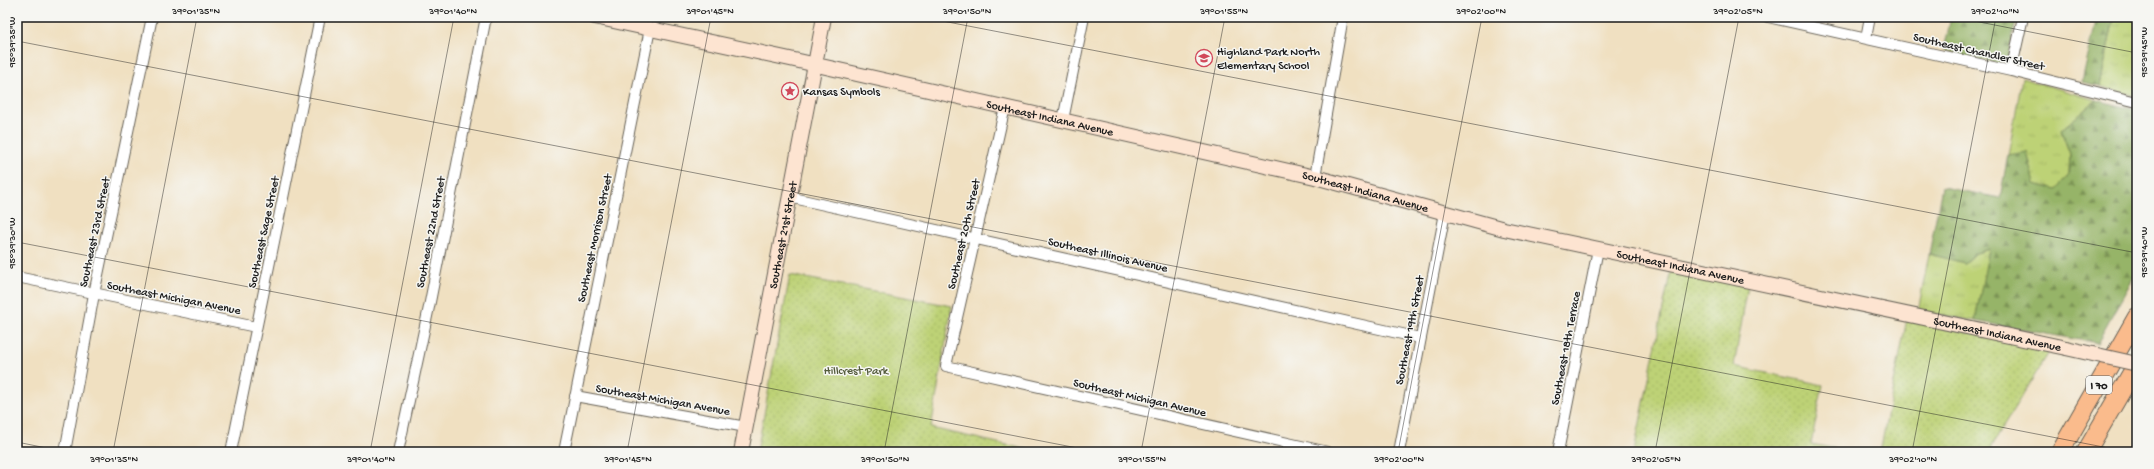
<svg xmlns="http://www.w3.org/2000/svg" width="2154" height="469" viewBox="0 0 2154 469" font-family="'Gochi Hand',sans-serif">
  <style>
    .grass { fill: url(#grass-tufts); stroke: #6c7749 }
    .forest { fill: url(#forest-firs); stroke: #596842 }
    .park { fill: url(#park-dots); stroke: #6c7749 }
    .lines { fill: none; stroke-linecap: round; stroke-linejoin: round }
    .street-casing { stroke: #666156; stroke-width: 12 }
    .secondary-casing { stroke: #666156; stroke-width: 16 }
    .highway-casing { stroke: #666156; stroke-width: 20 }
    .street { stroke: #fff; stroke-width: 10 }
    .secondary { stroke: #fde4d1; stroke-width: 14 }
    .highway { stroke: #fabb8c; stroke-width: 18 }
    .secondary-bridge-casing { stroke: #666156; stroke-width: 16; stroke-linecap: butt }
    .secondary-bridge { stroke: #fde4d1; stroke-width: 14 }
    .ticks { fill: none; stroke: #1c1c1c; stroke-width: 1; stroke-opacity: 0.45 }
    .labels { text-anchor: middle; stroke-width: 3; stroke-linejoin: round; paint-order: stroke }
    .shield { fill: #f6f6f2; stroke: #5d5d5c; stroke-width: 1 }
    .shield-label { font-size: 11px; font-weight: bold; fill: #1c1c1c }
    .poi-label { font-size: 12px; fill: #1c1c1c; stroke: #f6f6f2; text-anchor: start }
    .street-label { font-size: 12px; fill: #1c1c1c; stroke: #f6f6f2 }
    .park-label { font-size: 12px; fill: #545c3c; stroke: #f6f6f2 }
    .neatline { fill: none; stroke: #1c1c1c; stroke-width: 1.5 }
    .ticks-label { font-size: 10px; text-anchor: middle; fill: #1c1c1c }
  </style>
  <defs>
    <pattern id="grass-tufts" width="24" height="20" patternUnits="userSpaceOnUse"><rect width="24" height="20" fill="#bdd276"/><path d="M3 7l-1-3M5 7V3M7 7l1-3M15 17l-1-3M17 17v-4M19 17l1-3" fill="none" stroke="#a2b466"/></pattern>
    <pattern id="forest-firs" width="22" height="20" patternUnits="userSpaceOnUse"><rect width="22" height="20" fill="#96b467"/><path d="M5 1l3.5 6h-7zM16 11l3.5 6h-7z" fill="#7a9254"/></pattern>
    <pattern id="park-dots" width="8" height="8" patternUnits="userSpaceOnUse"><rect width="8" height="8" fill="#bdd276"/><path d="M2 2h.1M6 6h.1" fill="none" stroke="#a2b466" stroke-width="1.8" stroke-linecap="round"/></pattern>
  </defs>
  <rect width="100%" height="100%" fill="#f6f6f2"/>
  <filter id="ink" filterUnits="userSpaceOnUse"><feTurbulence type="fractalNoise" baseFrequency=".025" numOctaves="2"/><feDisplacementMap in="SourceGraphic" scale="8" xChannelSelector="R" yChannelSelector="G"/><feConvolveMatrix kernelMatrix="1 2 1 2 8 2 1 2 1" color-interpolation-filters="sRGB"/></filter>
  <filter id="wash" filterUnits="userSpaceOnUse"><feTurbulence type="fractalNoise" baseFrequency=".012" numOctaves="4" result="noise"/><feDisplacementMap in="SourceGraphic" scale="16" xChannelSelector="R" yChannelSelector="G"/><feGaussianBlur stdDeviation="0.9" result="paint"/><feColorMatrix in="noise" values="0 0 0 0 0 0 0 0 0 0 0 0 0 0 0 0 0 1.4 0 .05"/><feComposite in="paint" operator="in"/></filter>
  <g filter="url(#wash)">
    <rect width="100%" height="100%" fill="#f0e0c1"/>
    <path class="grass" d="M 2114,17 L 2137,17 L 2137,97 L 2100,86 Z
      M 2022,78 L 2096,100 L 2061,130 L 2070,154 L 2069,175 L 2056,191 L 2035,184 L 2008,155 Z
      M 1990,249 L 1975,321 L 1918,311 L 1929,254 L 1965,263 L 1976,253 Z"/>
    <path class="forest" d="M 1951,17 L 2017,17 L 2007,60 L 1999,64 L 1944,50 Z
      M 2097,17 L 2114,17 L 2100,86 L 2082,82 Z
      M 2096,100 L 2137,110 L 2137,271 L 2097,343 L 1975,321 L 1989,249 L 1976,253 L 1965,263 L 1929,254 L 1942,187 L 2000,198 L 2008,155 L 2027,152 L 2035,184 L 2056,190 L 2069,175 L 2070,154 L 2061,130 Z"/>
    <path class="park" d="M 1671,269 L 1748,286 L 1734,366 L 1823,385 L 1811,444 L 1854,452 L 1634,452 Z
      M 790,275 L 952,306 L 931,428 L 1038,452 L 757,452 Z
      M 1907,319 L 2050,351 L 2003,426 L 1989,452 L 1880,452 Z"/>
  </g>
  <g filter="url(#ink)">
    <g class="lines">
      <g class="street-casing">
        <path id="street" d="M 1768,17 L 2011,71 L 2137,102
          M 1866,38 L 1870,17
          M 2011,71 L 2023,17
          M 1005,107 L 946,366 L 1328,452
          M 1063,120 L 1084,17
          M 1315,177 L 1343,17
          M 789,197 L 1420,338
          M 17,277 L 256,327
          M 575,396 L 746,427
          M 65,452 L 94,294 L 152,17
          M 231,452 L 320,17
          M 398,452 L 429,307 L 486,17
          M 564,452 L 650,29
          M 1399,452 L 1445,213
          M 1558,452 L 1598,249"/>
      </g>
      <g class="secondary-casing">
        <g id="secondary">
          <path id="s1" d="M 595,17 L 790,59 L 1315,177 L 1504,229 L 2066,348"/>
          <path id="s2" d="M 741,452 L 824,17"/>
        </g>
      </g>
      <g class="highway-casing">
        <path id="highway" d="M 2060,452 L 2137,317
          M 2086,452 L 2137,364"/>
      </g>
      <use href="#street" class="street"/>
      <use href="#secondary" class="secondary"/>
      <use href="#highway" class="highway"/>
      <g class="secondary-bridge-casing">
        <path id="secondary-bridge" d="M 2066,348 L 2137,364"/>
      </g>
      <use href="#secondary-bridge" class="secondary-bridge"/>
    </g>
  </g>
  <path class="ticks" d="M 922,17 L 2137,253M 1954,17 L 2137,53M 17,41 L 2129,452M 17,242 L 1098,452M 17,442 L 66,452M 113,452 L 197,17M 370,452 L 454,17M 627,452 L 711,17M 884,452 L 968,17M 1141,452 L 1225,17M 1398,452 L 1482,17M 1655,452 L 1739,17M 1912,452 L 1996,17"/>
  <defs>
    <g id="school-ring" transform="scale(0.9)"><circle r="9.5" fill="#f6f6f2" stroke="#d1495b" stroke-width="1.5"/><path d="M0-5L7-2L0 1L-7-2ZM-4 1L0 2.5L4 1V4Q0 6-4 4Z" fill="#d1495b"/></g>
    <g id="sight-ring" transform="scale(0.9)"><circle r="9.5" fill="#f6f6f2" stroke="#d1495b" stroke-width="1.5"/><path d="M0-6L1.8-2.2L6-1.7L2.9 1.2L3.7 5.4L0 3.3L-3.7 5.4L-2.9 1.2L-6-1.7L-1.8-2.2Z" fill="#d1495b"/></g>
  </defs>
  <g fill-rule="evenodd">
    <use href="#school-ring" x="1204" y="58"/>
    <use href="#sight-ring" x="790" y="91"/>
  </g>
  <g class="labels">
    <rect class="shield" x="2086" y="376" width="26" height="18" rx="3"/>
    <g class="shield-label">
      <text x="2099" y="389">I 70</text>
    </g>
    <g class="poi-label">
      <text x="1217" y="55">Highland Park North<tspan x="1217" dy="14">Elementary School</tspan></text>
      <text x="803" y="95">Kansas Symbols</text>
    </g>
    <g class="street-label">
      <text transform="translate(1979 51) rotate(13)" y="4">Southeast Chandler Street</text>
      <text dy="4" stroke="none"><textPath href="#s1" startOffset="466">Southeast Indiana Avenue</textPath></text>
      <text dy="4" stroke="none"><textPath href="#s1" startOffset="790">Southeast Indiana Avenue</textPath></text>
      <text transform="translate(94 232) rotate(-78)" y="4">Southeast 23rd Street</text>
      <text transform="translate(263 232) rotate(-78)" y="4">Southeast Sage Street</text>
      <text transform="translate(430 232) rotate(-79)" y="4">Southeast 22nd Street</text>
      <text dy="4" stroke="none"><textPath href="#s2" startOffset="221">Southeast 21st Street</textPath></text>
      <text transform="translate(963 234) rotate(-77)" y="4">Southeast 20th Street</text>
      <text transform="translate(594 238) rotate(-78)" y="4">Southeast Morrison Street</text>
      <text transform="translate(1108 254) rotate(13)" y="4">Southeast Illinois Avenue</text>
      <text dy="4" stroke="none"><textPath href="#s1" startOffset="1114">Southeast Indiana Avenue</textPath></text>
      <text transform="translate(174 297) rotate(11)" y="4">Southeast Michigan Avenue</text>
      <text transform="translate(1409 330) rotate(-79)" y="4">Southeast 19th Street</text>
      <text dy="4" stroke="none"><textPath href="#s1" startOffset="1438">Southeast Indiana Avenue</textPath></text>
      <text transform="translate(1565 348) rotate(-79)" y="4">Southeast 18th Terrace</text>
      <text transform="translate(1140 397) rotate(13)" y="4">Southeast Michigan Avenue</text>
      <text transform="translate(663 399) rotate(10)" y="4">Southeast Michigan Avenue</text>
    </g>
    <g class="park-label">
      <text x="856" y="374">Hillcrest Park</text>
    </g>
  </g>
  <rect width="2154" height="469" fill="none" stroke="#f6f6f2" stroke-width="44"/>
  <rect x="22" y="22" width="2110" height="425" class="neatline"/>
  <g class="ticks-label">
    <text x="196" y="14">39°01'35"N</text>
    <text x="453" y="14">39°01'40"N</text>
    <text x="710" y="14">39°01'45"N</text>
    <text x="967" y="14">39°01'50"N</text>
    <text x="1224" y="14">39°01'55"N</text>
    <text x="1481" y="14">39°02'00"N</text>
    <text x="1738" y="14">39°02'05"N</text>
    <text x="1995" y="14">39°02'10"N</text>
    <text transform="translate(11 42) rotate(-90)" y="4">95°39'35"W</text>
    <text transform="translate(2143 52) rotate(-90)" y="4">95°39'45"W</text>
    <text transform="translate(11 243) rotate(-90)" y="4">95°39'30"W</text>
    <text transform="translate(2143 252) rotate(-90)" y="4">95°39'40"W</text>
    <text x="114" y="462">39°01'35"N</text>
    <text x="371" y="462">39°01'40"N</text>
    <text x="628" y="462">39°01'45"N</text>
    <text x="885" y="462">39°01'50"N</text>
    <text x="1142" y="462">39°01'55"N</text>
    <text x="1399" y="462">39°02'00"N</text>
    <text x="1656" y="462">39°02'05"N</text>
    <text x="1913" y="462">39°02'10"N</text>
  </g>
</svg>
